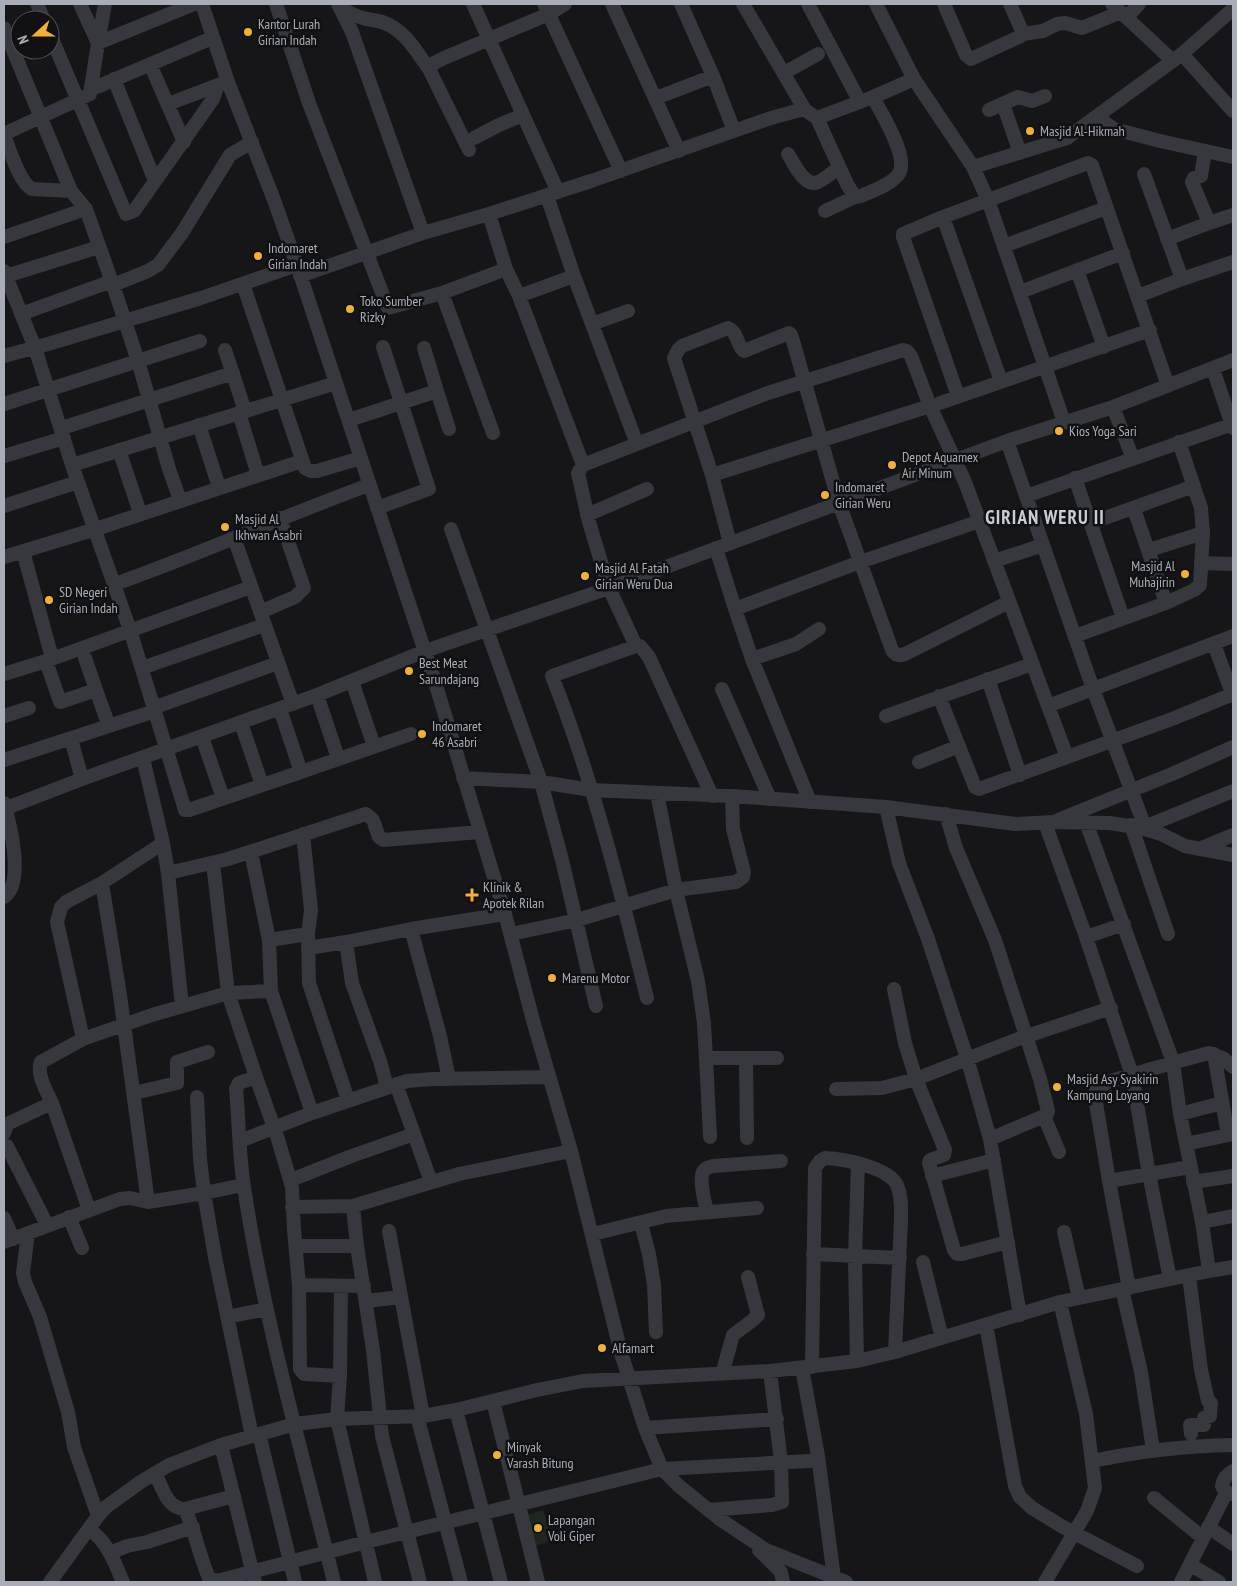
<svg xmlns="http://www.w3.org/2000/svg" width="1237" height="1586" viewBox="0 0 1237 1586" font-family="'PT Sans Narrow',sans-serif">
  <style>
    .green { fill: #1e261f }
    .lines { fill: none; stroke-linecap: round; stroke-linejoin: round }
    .minor { stroke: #37383d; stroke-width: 14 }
    .poi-dot { fill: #f2b134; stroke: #111113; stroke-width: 2 }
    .labels { text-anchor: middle; stroke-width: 5; stroke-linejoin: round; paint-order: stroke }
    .poi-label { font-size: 14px; fill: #a8adb8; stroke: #111113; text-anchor: start }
    .district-label { font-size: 19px; font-weight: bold; letter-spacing: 1px; fill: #c9ccd4; stroke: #111113 }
  </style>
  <rect width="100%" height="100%" fill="#161618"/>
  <path class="green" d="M 543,1510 L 553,1540 L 532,1547 L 523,1516 Z"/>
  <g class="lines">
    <path class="minor" d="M 37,4 L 44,20
      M 80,4 L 98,43 L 194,4
      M 202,4 L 228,82 L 274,200 L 297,265 L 435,682 L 505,914 L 534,1024 L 571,1151 L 621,1353 L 645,1428 L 662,1469 L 679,1486 L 721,1520 L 766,1550 L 846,1582
      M 276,4 L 309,103 L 388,308 L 442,293 L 506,269
      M 338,4 L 352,32 L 423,233
      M 473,4 L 558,192
      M 544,4 L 621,171
      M 612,4 L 679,151
      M 681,4 L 713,76 L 734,131
      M 743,4 L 805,110
      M 808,4 L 860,102
      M 876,4 L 914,79
      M 944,4 L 966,55 L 971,59 L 1021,36 L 1022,31 L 1010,4
      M 1112,4 L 1172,60
      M 341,8 C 348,12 355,16 363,18 C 369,20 376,20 382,22 C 404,29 416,51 429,69
      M 1127,17 L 1139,4
      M 4,28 L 71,191
      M 50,34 L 126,214 L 134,211 L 213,99 L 218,85 L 228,82
      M 1023,34 L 1043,31 L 1057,24 L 1065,23 L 1082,28 L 1121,12
      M 1182,54 L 1233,111
      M 150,64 L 184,142
      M 784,73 L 818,54
      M 114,79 L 155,181
      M 92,89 L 212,38
      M 656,98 L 713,76
      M 168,104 L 218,85
      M 1003,104 L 1020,153
      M 989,110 L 1018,97 L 1032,101 L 1045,96
      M 1101,114 L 1104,122 L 1114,129 L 1160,141 L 1233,157
      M 817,118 L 847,184 L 855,197 L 861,196 C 872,191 890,185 898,175 C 911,159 881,113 873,97
      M 4,134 L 90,94 L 98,43 L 105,4
      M 4,135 C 10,150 19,182 32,189 L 71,191 L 86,209 L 113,285 L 138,361 L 169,469 L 180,500
      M 474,138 L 499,125 L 523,115
      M 469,150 L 429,69 L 434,63 L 444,58 L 549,14 L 565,4
      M 788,154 C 794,163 804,188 818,182 C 825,179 832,172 839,168
      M 973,167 L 988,200 L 1064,422
      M 1144,174 L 1182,279
      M 547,196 L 574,276 L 637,444
      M 825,211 L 855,197
      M 489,214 L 506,269 L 519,296 L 583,465
      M 943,217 L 1001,381
      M 1209,223 L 1233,215
      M 4,237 L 86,209
      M 1167,239 L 1209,223 L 1192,182 L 1194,178 L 1201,176 L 1205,151
      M 1004,246 L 1106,208
      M 1077,270 L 1104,347
      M 4,271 L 35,348 L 72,465 L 130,630 L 185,810 L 189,810 L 301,772 L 280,709
      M 6,276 L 99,247
      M 300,276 L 423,233 L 489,214 L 591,181 L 771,118 L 800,110 L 805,110 L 817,118 L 873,97 L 914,79 L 973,167 L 1067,138 L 1182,54 L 1233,9
      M 243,284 L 305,468 L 311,471 L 317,471 L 361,458
      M 113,285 L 148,271 L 158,265 L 182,233 L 230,155 L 252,142
      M 1020,292 L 1123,253
      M 442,293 L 493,433
      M 519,296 L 574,276
      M 1138,296 L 1182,279 L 1233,262
      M 21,314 L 112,281
      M 592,324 L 628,311
      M 424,348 L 437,391
      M 225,350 L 245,411
      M 4,356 L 48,344 L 201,298 L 297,265
      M 1213,369 L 1233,428
      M 958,396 L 903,237 L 903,234 L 943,217 L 1088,163 L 1092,165 L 1168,386
      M 940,403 L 1150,330
      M 4,404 L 200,341
      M 1113,407 L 1133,459
      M 239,413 L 258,475
      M 349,420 L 437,391 L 449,429
      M 199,425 L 219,487
      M 62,428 L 233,373
      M 1007,441 L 1093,689 L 1233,636
      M 119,450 L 140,513
      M 4,456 L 64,438
      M 72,465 L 336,383
      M 712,475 L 930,406
      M 1075,478 L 1123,618
      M 1026,496 L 1233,424
      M 4,506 L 78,482
      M 377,508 L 429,489 L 383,347
      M 1134,509 L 1166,603
      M 587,515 L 647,489
      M 1091,523 L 1194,486
      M 451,529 L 541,782 L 562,860 L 596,1006
      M 234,538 L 293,704
      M 730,543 L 712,475 L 674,358 L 678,350 L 682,346 L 728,328 C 739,333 736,345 744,351 L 789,333 L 791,335 L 793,341 L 839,503 L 892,650 C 896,656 899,656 905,654 L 1009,602
      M 716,548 L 735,609 L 860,562 L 980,521
      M 1149,550 L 1203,533
      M 23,551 L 52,658
      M 4,557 L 96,529 L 302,461
      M 994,561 L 1043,545
      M 1201,563 L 1233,564
      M 115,584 C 201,554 283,516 369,485
      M 735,609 L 752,659 L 796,644 L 819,629
      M 260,612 L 295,597 L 304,588 L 280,518
      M 1075,636 L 1166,603 L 1194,590 L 1200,585 L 1203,533 L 1201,508 L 1179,442
      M 1214,644 L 1233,696
      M 636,646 L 552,676 C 593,780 620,889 647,998
      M 85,658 L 96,690
      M 752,659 L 810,802
      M 46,661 L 60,702 L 96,690 L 109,726
      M 142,668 L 264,625
      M 4,674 L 46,661 L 251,587
      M 988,679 L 1020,775
      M 352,681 L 374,746
      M 722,689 L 770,799
      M 317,695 L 338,758
      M 939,696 L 975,787 L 979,789 L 1172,719 L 1233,694
      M 1048,706 L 1093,689 L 1145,827
      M 153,708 L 278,663
      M 4,716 L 29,708
      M 886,716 L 1032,664
      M 241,723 L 262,785
      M 202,737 L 223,798
      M 71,739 L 82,779
      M 143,758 L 163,843 L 168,873 L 182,1006
      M 4,760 L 155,711
      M 919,762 L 959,746
      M 301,772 L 411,734
      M 463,778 L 541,782 L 591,790 L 732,796 L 886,807 L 1015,824 L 1053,822 L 1109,823 L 1142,828 L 1161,834 L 1185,846 L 1233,855
      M 657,793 L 676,890 L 698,981 L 704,1023 L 706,1058 L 777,1058
      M 712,796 L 649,657 L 640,646 L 636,646 L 609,588 L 589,522 L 578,473 L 583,465 L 768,393 L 903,350 L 907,351 L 911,356 L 930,406 L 965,482 L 1067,757
      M 4,803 C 10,824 25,883 4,897
      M 886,807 L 899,863 L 928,939 L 967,1058 L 990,1139 L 1020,1315
      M 4,809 L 82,779 L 317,695 L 425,651 L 609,588 L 1007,441 L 1113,407 L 1233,360
      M 946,814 L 956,848 L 995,940 L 1040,1079 L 1048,1111 L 1047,1114 L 1042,1117 L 990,1139
      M 1058,820 L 1172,774 L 1233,747
      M 1086,822 L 1173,1062 L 1180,1114 L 1202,1222 L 1209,1271
      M 1045,823 L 1086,937 L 1132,1075 L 1149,1174 L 1170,1279
      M 1131,825 L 1168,934
      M 1142,828 L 1233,791
      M 303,834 L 311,910 L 308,934
      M 1199,849 L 1233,835
      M 251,852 L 269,940
      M 213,863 L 228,993 L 271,991
      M 168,873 L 228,859 L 366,814 L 373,820 L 379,837 L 383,840 L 480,832
      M 102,883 L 66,902 L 61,907 L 57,922 L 83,1039 L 152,1015 L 228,993 L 256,1077 L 239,1083 L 236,1089 C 239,1122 239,1155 244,1187 C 264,1321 302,1451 334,1582
      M 411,929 L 505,914
      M 511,934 L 577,920 L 676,890 L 736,882 L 743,877 L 744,872 L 733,829 L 732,796
      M 1086,937 L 1124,924
      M 346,942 L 411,929 L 440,1036 L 449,1079
      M 308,948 L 346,942 L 352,983 L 380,1061 L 387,1087
      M 1214,1054 L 1228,1135
      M 706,1058 L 710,1137
      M 746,1058 L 747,1138
      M 256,1077 L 277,1136 L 292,1187 L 294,1230 L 299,1285 L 300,1369 L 304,1374 L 340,1376
      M 836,1089 L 882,1088 L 916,1079 L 905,1043 L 894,989
      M 134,1093 L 177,1083 L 177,1062 L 208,1052
      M 52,1103 L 89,1210
      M 312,1113 L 271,991 L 269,940 L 308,934 L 309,983 L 348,1100
      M 1180,1114 L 1222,1103
      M 1044,1116 L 1059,1152
      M 4,1133 L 7,1124 L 52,1103 C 47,1092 36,1074 41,1062 L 83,1039
      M 414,1134 L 431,1182
      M 240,1141 L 312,1113 L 407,1081 L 433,1079 L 549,1077
      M 1186,1144 L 1233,1134
      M 4,1147 L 7,1146 L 47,1225
      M 932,1176 L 994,1160
      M 291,1180 L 349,1157 L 414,1134 L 396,1084
      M 1109,1181 L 1190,1167
      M 1193,1182 L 1233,1176
      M 243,1185 L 204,1193 L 215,1257 L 252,1436
      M 148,1202 L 120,995 L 102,883 L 163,843
      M 353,1206 L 357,1246
      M 292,1207 L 353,1206 L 459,1174 L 571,1151
      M 707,1212 C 705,1203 699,1180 703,1172 C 705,1168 709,1167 713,1166 L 781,1161
      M 69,1217 L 82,1248
      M 4,1218 L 13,1239
      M 1202,1222 L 1233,1216
      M 641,1223 L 649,1254 L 654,1285 L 656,1332
      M 389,1231 L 423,1416
      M 1064,1232 L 1079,1298
      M 28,1233 L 23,1273 L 25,1282 L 40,1317 L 68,1412 L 74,1447 L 98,1516
      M 593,1234 L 666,1216 L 757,1208
      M 4,1242 L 120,1199 L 130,1198 L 148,1202 L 204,1193 L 200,1159 L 197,1097
      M 1008,1242 L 962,1254 L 957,1254 L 954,1250 L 929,1163 L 930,1160 L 944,1155 L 945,1150 L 916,1079 L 1018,1039 L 1111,1008
      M 296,1246 L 357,1246 L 373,1350 L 382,1436 L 420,1582
      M 813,1254 L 900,1258
      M 923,1262 L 942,1338
      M 1189,1276 L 1201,1370 L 1208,1401 L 1211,1403 L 1210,1416 L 1204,1418 L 1204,1425 L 1190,1425 L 1191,1434
      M 299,1285 L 364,1286
      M 341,1286 L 340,1376 L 337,1419 L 375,1582
      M 1129,1288 L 1109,1181 L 1095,1097 L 1096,1090 L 1107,1082 L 1179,1061 L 1209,1053 L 1223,1058 L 1233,1067
      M 1122,1289 L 1141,1372 L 1153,1450
      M 366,1301 L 401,1297
      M 227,1317 L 267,1309
      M 986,1325 L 1015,1486 L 1020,1497 L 1032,1508 L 1063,1527 L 1137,1566
      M 857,1361 L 855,1257 L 858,1164
      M 812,1367 L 815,1168 L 820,1161 L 825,1158 C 844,1159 888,1167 897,1185 C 902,1196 901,1209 901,1220 L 895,1352
      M 802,1368 L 818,1456 L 834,1578
      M 722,1374 L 733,1335 L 753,1320 L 758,1315 L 748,1277
      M 493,1401 L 538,1582
      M 456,1410 L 501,1582
      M 417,1416 L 461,1582
      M 645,1428 L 777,1419
      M 259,1434 L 295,1582
      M 221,1445 L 255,1582
      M 1093,1461 C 1139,1451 1186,1446 1233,1445
      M 155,1473 C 162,1487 167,1509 185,1509 C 195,1531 199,1555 209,1578 L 217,1581 L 366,1542 L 662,1469 L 809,1461
      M 1226,1493 L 1222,1486 C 1223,1480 1227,1474 1233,1471
      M 1154,1498 L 1203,1538
      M 185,1509 L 234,1496
      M 708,1510 L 772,1505 L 782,1502 L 781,1462 L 770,1371
      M 1208,1527 L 1233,1544
      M 89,1529 C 107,1541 115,1563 123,1582
      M 759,1550 L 781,1572 L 783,1582
      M 110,1553 L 127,1546 L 147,1542 L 193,1527
      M 1191,1565 L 1219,1582
      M 50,1582 L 98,1516 L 106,1507 L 142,1481 L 169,1465 L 221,1445 L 295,1424 L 337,1419 L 423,1416 L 456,1410 L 537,1390 L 583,1381 L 770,1371 L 857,1361 L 895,1352 L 1060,1302 L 1209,1271 L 1233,1267
      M 1045,1582 L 1087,1511 L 1095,1488 L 1086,1414 L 1060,1302
      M 1181,1582 L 1226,1493 L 1233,1494"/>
  </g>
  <g class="poi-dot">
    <circle cx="248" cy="32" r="5"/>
    <circle cx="1030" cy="131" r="5"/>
    <circle cx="258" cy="256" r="5"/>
    <circle cx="350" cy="309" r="5"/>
    <circle cx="1059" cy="431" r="5"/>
    <circle cx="892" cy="465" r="5"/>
    <circle cx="825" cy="495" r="5"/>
    <circle cx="225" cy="527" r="5"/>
    <circle cx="1185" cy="574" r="5"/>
    <circle cx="585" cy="576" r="5"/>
    <circle cx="49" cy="600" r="5"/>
    <circle cx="409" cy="671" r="5"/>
    <circle cx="422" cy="734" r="5"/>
    <path d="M469.5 887.5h5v5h5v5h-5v5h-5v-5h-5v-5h5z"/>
    <circle cx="552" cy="978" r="5"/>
    <circle cx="1057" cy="1087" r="5"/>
    <circle cx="602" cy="1348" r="5"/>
    <circle cx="497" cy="1455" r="5"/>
    <circle cx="538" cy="1528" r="5"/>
  </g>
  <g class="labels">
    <g class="poi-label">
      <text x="258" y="29">Kantor Lurah<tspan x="258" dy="16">Girian Indah</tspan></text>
      <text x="1040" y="136">Masjid Al-Hikmah</text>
      <text x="268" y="253">Indomaret<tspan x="268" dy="16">Girian Indah</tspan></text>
      <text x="360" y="306">Toko Sumber<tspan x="360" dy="16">Rizky</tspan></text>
      <text x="1069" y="436">Kios Yoga Sari</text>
      <text x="902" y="462">Depot Aquamex<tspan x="902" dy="16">Air Minum</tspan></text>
      <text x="835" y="492">Indomaret<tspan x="835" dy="16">Girian Weru</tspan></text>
      <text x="235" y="524">Masjid Al<tspan x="235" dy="16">Ikhwan Asabri</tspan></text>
      <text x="1175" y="571" text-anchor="end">Masjid Al<tspan x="1175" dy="16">Muhajirin</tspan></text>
      <text x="595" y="573">Masjid Al Fatah<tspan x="595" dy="16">Girian Weru Dua</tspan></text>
      <text x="59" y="597">SD Negeri<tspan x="59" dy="16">Girian Indah</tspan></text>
      <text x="419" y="668">Best Meat<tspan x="419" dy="16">Sarundajang</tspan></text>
      <text x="432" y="731">Indomaret<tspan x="432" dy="16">46 Asabri</tspan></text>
      <text x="483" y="892">Klinik &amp;<tspan x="483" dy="16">Apotek Rilan</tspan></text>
      <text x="562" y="983">Marenu Motor</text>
      <text x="1067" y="1084">Masjid Asy Syakirin<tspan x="1067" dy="16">Kampung Loyang</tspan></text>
      <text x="612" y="1353">Alfamart</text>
      <text x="507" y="1452">Minyak<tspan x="507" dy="16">Varash Bitung</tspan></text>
      <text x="548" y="1525">Lapangan<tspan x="548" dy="16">Voli Giper</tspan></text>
    </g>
    <g class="district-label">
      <text x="1045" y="524">GIRIAN WERU II</text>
    </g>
  </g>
  <rect width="1237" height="1586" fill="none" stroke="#a8adb8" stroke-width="10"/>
  <g transform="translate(35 35) rotate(249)"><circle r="24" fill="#111113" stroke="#4d4f55"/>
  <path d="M0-4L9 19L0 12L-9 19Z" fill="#f2b134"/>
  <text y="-8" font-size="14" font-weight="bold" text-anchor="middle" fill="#a8adb8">N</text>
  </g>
</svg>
